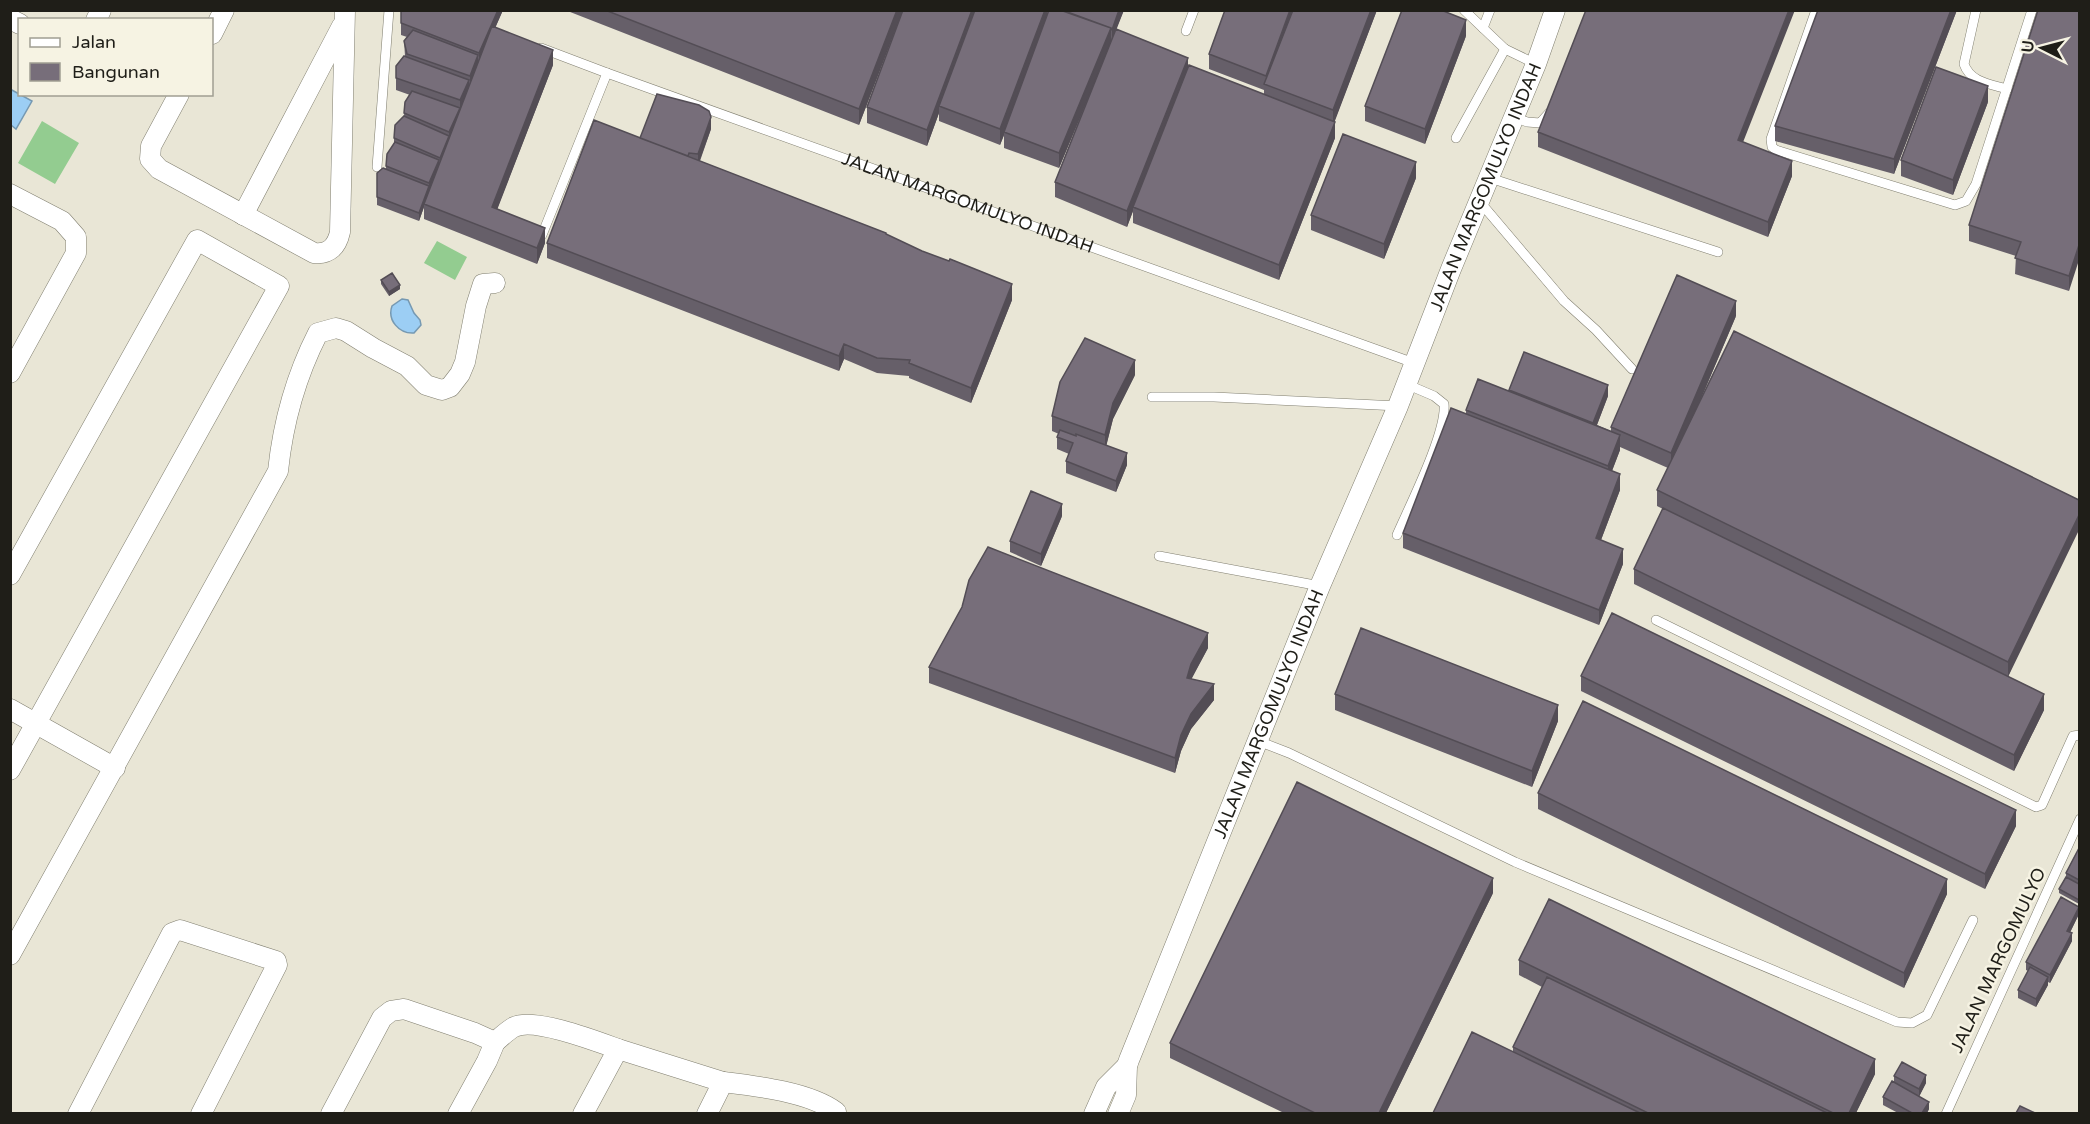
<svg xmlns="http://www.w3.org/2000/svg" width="2090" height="1124" viewBox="0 0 2090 1124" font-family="'Varela Round',sans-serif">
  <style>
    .green { fill: #93cc90 }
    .water { fill: #9ccef4; stroke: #7699b2; stroke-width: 1.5 }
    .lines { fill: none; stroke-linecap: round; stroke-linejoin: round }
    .lane-casing { stroke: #817f70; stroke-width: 10 }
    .street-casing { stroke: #817f70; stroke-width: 21 }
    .lane { stroke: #fff; stroke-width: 9 }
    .street { stroke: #fff; stroke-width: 20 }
    .wall { fill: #665f69 }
    .shaded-wall { fill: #534d55 }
    .building { fill: #776e7a; stroke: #534d55; stroke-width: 1.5 }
    .labels { text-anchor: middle; stroke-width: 5; stroke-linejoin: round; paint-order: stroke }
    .street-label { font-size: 18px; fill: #1f1e18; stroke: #f6f3e3 }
  </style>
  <rect width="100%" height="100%" fill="#e9e6d6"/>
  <path class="green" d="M 42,121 L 79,143 L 55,184 L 18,163 Z
    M 437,241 L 467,257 L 455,280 L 424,263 Z"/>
  <path class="water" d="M 10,89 L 32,101 L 16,129 L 11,125 Z
    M 402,299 L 408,300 L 414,313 L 420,320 L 421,325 L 414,333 C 399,334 387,320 392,306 Z"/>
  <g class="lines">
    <g class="lane-casing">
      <g id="lane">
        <path d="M 1464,10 L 1505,49 L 1536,64"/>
        <path d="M 1816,10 L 1771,139 L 1772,147 L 1776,150 L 1955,205 L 1966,201 L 1976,184 L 2032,10"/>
        <path d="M 1976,10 L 1964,64 C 1970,82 1990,84 2007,89"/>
        <path d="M 1483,28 L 1490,10"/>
        <path d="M 1186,31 L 1194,10"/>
        <path id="s1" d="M 541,48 L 607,73 L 1414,363"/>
        <path d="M 1515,117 L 1527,122 L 1540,123 L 1549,113"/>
        <path d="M 1456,138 L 1505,49"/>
        <path d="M 377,167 L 389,10"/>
        <path d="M 1490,178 L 1718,252"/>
        <path d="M 1480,202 L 1564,301 L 1596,330 L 1632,369"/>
        <path d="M 542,235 L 607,73"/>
        <path d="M 1152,397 L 1214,397 L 1398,406"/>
        <path d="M 1397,535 C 1410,505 1447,432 1444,404 L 1434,396 L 1406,384"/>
        <path d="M 1159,556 L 1320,586"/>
        <path d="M 1656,620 L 2036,807 L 2042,805 L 2073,736 L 2080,735"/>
        <path d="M 1258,741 L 1289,753 L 1515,862 L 1897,1022 L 1912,1023 L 1927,1015 L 1973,920"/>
        <path d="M 1946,1114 L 2080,819"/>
      </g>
    </g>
    <g class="street-casing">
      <g id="street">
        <path d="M 10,19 L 20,24"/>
        <path d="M 96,20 L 101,10"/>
        <path d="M 212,34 L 224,10"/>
        <path d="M 179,94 L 151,146 L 150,159 L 159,169 L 314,253 C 329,255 337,246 340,232 L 345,10"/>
        <path d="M 10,194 L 62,221 L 76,237 L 76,253 L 10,373"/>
        <path d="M 243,215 L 342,26"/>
        <path d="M 10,575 L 197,240 L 279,286 L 10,770"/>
        <path d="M 10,709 L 115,768"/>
        <path d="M 10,955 L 278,471 C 283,423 296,376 318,333 L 336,328 L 346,331 L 373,348 L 407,366 L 426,385 L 442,390 L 450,387 L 460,374 L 465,362 L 476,306 L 483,284 L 495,283"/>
        <path d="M 495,1042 C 501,1037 507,1031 514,1027 C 534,1017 596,1041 618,1049"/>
        <path d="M 723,1082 C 756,1086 809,1092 836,1112 L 835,1114"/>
        <path d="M 78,1114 L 172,933 L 180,930 L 276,961 L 277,965 L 201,1114"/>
        <path d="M 331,1114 L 382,1018 L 391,1011 L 404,1009 L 475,1033 L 495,1042 L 487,1061 L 458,1114"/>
        <path d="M 583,1114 L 618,1049 L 723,1082 L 707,1114"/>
        <path d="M 1094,1114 L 1106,1087 L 1127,1066"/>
        <path id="s2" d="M 1118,1114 L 1126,1095 L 1127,1066 L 1129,1060 L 1320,586 L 1398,406 L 1451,269 L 1536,64 L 1555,10"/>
      </g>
    </g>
    <use href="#lane" class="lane"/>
    <use href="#street" class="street"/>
  </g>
  <path class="wall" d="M 401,10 L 503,10 L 495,28 L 553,65 L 497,209 L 545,243 L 537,264 L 424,219 L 424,207 L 419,221 L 377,205 L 377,173 L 386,169 L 386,166 L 394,143 L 394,138 L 404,116 L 405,102 L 410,95 L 396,90 L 396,78 L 405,56 L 404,41 L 407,37 L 401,35 Z
    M 565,10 L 903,10 L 859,125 Z
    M 903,10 L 1124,10 L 1116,29 L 1188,67 L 1264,95 L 1264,90 L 1209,69 L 1209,54 L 1377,10 L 1334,122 L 1335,138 L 1279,280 L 1133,223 L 1133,211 L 1127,227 L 1055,197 L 1055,182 L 1080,118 L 1059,168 L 1004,148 L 1004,135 L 1000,145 L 939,121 L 939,113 L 927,146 L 867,123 L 867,107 Z
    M 1957,10 L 1894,174 L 1775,141 L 1775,126 Z
    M 2079,10 L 2069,291 L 2015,274 L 2016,256 L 1969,241 L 1969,225 Z
    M 1466,36 L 1425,144 L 1365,121 L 1365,106 Z
    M 1988,102 L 1953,195 L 1901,176 L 1901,160 Z
    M 711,129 L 700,161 L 886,235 L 1012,300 L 971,403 L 909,378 L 909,376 L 877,373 L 844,359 L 839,371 L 547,258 L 547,243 L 640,138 Z
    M 1538,132 L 1743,142 L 1792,176 L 1768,237 L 1538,147 Z
    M 1416,178 L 1384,259 L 1311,230 L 1311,215 Z
    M 381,280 L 400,289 L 389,296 L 381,284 Z
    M 1736,316 L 1698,406 L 2079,500 L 2008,677 L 2044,710 L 2014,771 L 1634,584 L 1634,569 L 1663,509 L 1657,506 L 1657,490 L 1668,468 L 1620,447 L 1620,450 L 1612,471 L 1620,490 L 1601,540 L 1623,564 L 1599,625 L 1403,548 L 1403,533 L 1466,414 L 1466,410 L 1509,391 L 1608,396 L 1597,425 L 1611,431 L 1611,427 Z
    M 1135,375 L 1113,419 L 1106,446 L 1127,465 L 1116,492 L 1066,473 L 1066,461 L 1069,454 L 1057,449 L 1057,437 L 1059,434 L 1052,431 L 1052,416 Z
    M 1062,516 L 1041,566 L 1010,552 L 1010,541 Z
    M 1208,648 L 1191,679 L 1214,700 L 1191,729 L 1181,751 L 1175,773 L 929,683 L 929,667 Z
    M 1581,676 L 2016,826 L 1985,889 L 1581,691 Z
    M 1335,694 L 1558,721 L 1532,787 L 1335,710 Z
    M 1538,793 L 1947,894 L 1904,988 L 1538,809 Z
    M 2079,848 L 2079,904 L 2059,893 L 2059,889 L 2066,877 L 2066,873 Z
    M 1493,893 L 1386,1113 L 1284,1113 L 1170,1058 L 1170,1043 Z
    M 2079,914 L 2070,932 L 2072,941 L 2050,983 L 2048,982 L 2048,985 L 2036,1007 L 2018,998 L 2018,990 L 2028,971 L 2026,970 L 2026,962 Z
    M 1519,960 L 1875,1074 L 1856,1113 L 1433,1113 L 1513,1052 L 1513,1047 L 1542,987 L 1519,975 Z
    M 1894,1076 L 1926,1083 L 1919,1096 L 1929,1109 L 1927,1113 L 1898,1113 L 1883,1105 L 1883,1097 L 1894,1083 Z"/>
  <path class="shaded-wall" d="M 498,10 L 503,10 L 479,65 L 479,53 Z
    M 897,10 L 903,10 L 859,125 L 859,109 Z
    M 972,10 L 977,10 L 939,106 L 939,113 L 927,146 L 927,130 Z
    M 1045,10 L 1047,10 L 1047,22 L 1004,132 L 1004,135 L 1000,145 L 1000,129 Z
    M 1119,10 L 1124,10 L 1112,41 L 1112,30 Z
    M 1290,10 L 1296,10 L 1266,84 L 1266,76 Z
    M 1371,10 L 1377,10 L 1333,126 L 1333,110 Z
    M 1789,10 L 1795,10 L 1738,155 L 1738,140 Z
    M 1951,10 L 1957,10 L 1894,174 L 1894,159 Z
    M 1466,20 L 1466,36 L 1425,144 L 1425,129 Z
    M 1111,28 L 1111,43 L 1059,168 L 1059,153 Z
    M 553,50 L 553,65 L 492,223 L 492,207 Z
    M 478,55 L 478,67 L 470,88 L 470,76 Z
    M 1188,58 L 1188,73 L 1133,207 L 1133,211 L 1127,227 L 1127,211 Z
    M 469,80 L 469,92 L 460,112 L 460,100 Z
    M 1988,86 L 1988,102 L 1953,195 L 1953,180 Z
    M 460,108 L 460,116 L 440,166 L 440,158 L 449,136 L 449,132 Z
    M 711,117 L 711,129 L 698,165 L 698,154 Z
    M 1335,122 L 1335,138 L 1279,280 L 1279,265 Z
    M 439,160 L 439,168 L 429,191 L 429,183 Z
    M 1792,161 L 1792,176 L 1768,237 L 1768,222 Z
    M 1416,162 L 1416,178 L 1384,259 L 1384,244 Z
    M 429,186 L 429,194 L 424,204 L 424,207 L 419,221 L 419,213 Z
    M 545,228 L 545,243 L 537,264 L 537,248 Z
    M 2079,245 L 2079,260 L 2069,291 L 2069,276 Z
    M 1012,284 L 1012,300 L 971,403 L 971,388 Z
    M 400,285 L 400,289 L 389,296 L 389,292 Z
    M 1736,301 L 1736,316 L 1671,469 L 1671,453 Z
    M 844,344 L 844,359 L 839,371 L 839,356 Z
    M 1135,360 L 1135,375 L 1113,419 L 1105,451 L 1105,435 L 1113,403 Z
    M 1608,385 L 1608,396 L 1593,435 L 1593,423 Z
    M 1620,435 L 1620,450 L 1608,481 L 1608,466 Z
    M 1127,453 L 1127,465 L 1116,492 L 1116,481 Z
    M 1620,474 L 1620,490 L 1596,553 L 1596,538 Z
    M 1062,504 L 1062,516 L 1041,566 L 1041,554 Z
    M 2079,515 L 2079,530 L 2008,677 L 2008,662 Z
    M 1623,549 L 1623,564 L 1599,625 L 1599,610 Z
    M 1208,633 L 1208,648 L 1191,680 L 1187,678 L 1191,664 Z
    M 1214,684 L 1214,700 L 1191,729 L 1181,751 L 1175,773 L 1175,758 L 1181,735 L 1191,714 Z
    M 2044,694 L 2044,710 L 2014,771 L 2014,755 Z
    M 1558,705 L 1558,721 L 1532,787 L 1532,771 Z
    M 2016,810 L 2016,826 L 1985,889 L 1985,874 Z
    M 1493,878 L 1493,893 L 1386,1113 L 1379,1113 Z
    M 1947,879 L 1947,894 L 1904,988 L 1904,973 Z
    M 2079,907 L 2079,914 L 2067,939 L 2067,931 Z
    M 2072,933 L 2072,941 L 2050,983 L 2050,975 Z
    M 2048,977 L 2048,985 L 2036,1007 L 2036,999 Z
    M 1875,1059 L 1875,1074 L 1856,1113 L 1849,1113 Z
    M 1926,1075 L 1926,1083 L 1919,1097 L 1919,1089 Z
    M 1929,1102 L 1929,1109 L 1927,1113 L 1922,1113 Z"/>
  <path class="building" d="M 401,10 L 498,10 L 479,53 L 401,23 Z
    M 605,10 L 897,10 L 859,109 Z
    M 903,10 L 972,10 L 927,130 L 867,107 Z
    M 975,10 L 1045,10 L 1000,129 L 939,106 Z
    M 1049,10 L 1060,10 L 1111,28 L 1059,153 L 1004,132 Z
    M 1062,10 L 1119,10 L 1112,30 L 1111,29 L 1111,28 Z
    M 1225,10 L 1290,10 L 1266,76 L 1209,54 Z
    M 1293,10 L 1371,10 L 1333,110 L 1264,84 Z
    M 1402,10 L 1441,10 L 1466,20 L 1425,129 L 1365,106 Z
    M 1586,10 L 1789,10 L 1738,140 L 1792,161 L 1768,222 L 1538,132 Z
    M 1818,10 L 1951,10 L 1894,159 L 1775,126 Z
    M 2038,10 L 2079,10 L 2079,245 L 2069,276 L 2015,258 L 2021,242 L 1969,225 Z
    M 492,26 L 553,50 L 492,207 L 545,228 L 537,248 L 424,204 Z
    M 1116,29 L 1188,58 L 1127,211 L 1055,182 Z
    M 413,30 L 478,55 L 470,76 L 407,54 L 404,41 Z
    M 404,56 L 469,80 L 460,100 L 396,78 L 396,66 Z
    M 1189,65 L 1335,122 L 1279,265 L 1133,207 Z
    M 1936,67 L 1988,86 L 1953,180 L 1901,160 Z
    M 412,91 L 460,108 L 449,132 L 404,113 L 405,102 Z
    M 657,94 L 699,105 L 709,111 L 711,117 L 698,154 L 689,153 L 688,156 L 640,138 Z
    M 404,116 L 449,136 L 440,158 L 394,138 L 395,125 Z
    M 594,120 L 886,233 L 886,234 L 922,251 L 949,261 L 950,259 L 1012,284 L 971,388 L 909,363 L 910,360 L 877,358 L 844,344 L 839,356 L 547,243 Z
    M 1343,134 L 1416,162 L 1384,244 L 1311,215 Z
    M 395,142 L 439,160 L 429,183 L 386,166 L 387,154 Z
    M 383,168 L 429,186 L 419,213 L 377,197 L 377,173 Z
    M 392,273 L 400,285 L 389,292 L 381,280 Z
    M 1677,275 L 1736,301 L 1671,453 L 1611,427 Z
    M 1734,331 L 2079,500 L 2079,515 L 2008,662 L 1657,490 Z
    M 1085,338 L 1135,360 L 1113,403 L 1105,435 L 1052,416 L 1060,382 Z
    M 1524,352 L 1608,385 L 1593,423 L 1509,390 Z
    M 1478,379 L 1620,435 L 1608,466 L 1466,410 Z
    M 1451,408 L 1620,474 L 1596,538 L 1623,549 L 1599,610 L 1403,533 Z
    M 1060,430 L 1076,436 L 1076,434 L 1127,453 L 1116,481 L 1066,461 L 1073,443 L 1057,437 Z
    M 1031,491 L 1062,504 L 1041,554 L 1010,541 Z
    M 1663,508 L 2044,694 L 2014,755 L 1634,569 Z
    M 988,547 L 1208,633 L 1191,664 L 1187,678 L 1214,684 L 1191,714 L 1181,735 L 1175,758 L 929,667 L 962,607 L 969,580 Z
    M 1612,613 L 2016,810 L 1985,874 L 1581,676 Z
    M 1361,628 L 1558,705 L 1532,771 L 1335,694 Z
    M 1583,701 L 1947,879 L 1904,973 L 1538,793 Z
    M 1297,782 L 1493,878 L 1379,1113 L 1315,1113 L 1170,1043 Z
    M 2079,848 L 2079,880 L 2066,873 Z
    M 2066,877 L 2079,884 L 2079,900 L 2059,889 Z
    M 2061,897 L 2079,907 L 2067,931 L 2072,933 L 2050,975 L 2026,962 Z
    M 1549,899 L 1875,1059 L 1849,1113 L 1833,1113 L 1519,960 Z
    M 2030,967 L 2048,977 L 2036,999 L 2018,990 Z
    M 1547,977 L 1827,1113 L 1648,1113 L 1513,1047 Z
    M 1472,1032 L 1640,1113 L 1433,1113 Z
    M 1902,1062 L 1926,1075 L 1919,1089 L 1894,1076 Z
    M 1892,1081 L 1929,1102 L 1922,1113 L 1912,1113 L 1883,1097 Z
    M 2020,1106 L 2035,1113 L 2016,1113 Z"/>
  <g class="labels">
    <g class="street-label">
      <text dy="6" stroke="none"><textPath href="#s2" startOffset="999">JALAN MARGOMULYO INDAH</textPath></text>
      <text dy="6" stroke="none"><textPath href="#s1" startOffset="454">JALAN MARGOMULYO INDAH</textPath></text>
      <text dy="6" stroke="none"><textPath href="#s2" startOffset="429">JALAN MARGOMULYO INDAH</textPath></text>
      <text transform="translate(1998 960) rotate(-65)" y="6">JALAN MARGOMULYO</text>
    </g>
  </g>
  <rect width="2090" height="1124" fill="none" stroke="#1f1e18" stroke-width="24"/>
  <rect x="18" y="18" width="195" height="78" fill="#f6f3e3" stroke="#a09e92" stroke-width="1.5"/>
  <rect x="30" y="38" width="30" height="9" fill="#ffffff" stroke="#a09e92" stroke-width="1.5"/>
  <text x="72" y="48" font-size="18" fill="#1f1e18">Jalan</text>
  <rect x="30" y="63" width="30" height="18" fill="#776e7a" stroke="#a09e92" stroke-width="1.5"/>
  <text x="72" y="78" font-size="18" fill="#1f1e18">Bangunan</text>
  <g transform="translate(2042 48) rotate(276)" stroke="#f6f3e3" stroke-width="4.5" paint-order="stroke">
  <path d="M0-4.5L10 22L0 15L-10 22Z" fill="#1f1e18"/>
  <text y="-9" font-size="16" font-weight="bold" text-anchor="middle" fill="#1f1e18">U</text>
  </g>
</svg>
